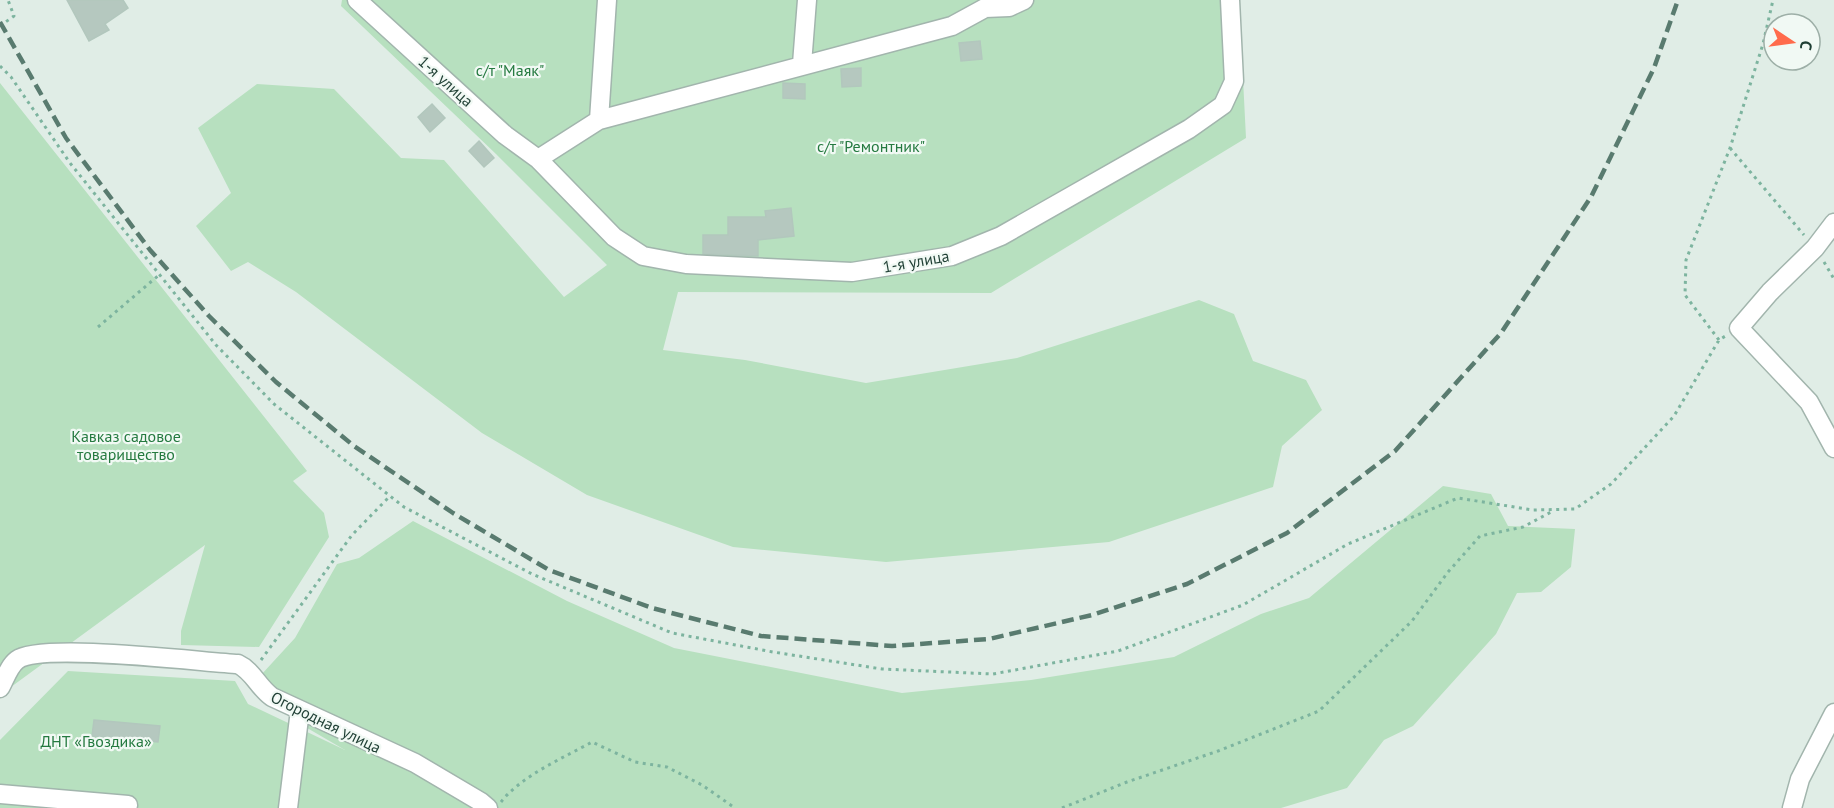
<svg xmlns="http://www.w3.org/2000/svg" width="1834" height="808" viewBox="0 0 1834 808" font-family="'PT Sans',sans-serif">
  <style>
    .green { fill: #b7e0bf }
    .building { fill: #b5c8bf; stroke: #b2c7bd; stroke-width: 1.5 }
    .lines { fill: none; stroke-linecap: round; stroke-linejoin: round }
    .street-casing { stroke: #a2b5ad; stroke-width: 21 }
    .path { stroke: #7db49f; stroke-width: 3; stroke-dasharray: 3 4.5; stroke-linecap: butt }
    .street { stroke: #fff; stroke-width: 18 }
    .rail { stroke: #597b6f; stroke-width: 4.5; stroke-dasharray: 12 6; stroke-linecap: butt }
    .labels { text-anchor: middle; stroke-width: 4.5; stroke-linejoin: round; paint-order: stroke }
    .park-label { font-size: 16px; fill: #257a40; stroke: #f1f9f4 }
    .street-label { font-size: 16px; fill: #1f3f34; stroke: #f1f9f4 }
  </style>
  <rect width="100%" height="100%" fill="#e0ede6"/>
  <path class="green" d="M 342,0 L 1239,0 L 1246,138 L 991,293 L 678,292 L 663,350 L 745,360 L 866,383 L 1017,358 L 1199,300 L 1234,314 L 1253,361 L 1306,380 L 1322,410 L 1282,446 L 1273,487 L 1109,542 L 886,562 L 733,547 L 587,495 L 482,433 L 296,292 L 248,262 L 231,271 L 196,226 L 231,193 L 198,128 L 257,84 L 334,89 L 401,158 L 444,160 L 564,297 L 607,265 L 496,154 L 341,6 Z
    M 0,83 L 307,471 L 293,481 L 324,513 L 329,537 L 259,647 L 181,645 L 181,631 L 205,545 L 0,695 Z
    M 1443,486 L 1491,494 L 1508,526 L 1575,529 L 1571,567 L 1541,592 L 1517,593 L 1496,634 L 1413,726 L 1384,740 L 1347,788 L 1281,808 L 0,808 L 0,740 L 68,671 L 235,681 L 248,704 L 345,750 L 302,725 L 261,675 L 295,638 L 337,564 L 359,558 L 413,521 L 567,601 L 674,648 L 902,693 L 1031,680 L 1174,657 L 1261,614 L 1309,598 Z"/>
  <path class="building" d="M 67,0 L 123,0 L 128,8 L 105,24 L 109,30 L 89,41 Z
    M 980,41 L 982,59 L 961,61 L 959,43 Z
    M 861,68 L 861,86 L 842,87 L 841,69 Z
    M 783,83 L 805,84 L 805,99 L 783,98 Z
    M 432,104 L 445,118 L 430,132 L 418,117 Z
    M 479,141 L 494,158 L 484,167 L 469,151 Z
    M 791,208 L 794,236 L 758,240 L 758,256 L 703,254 L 703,235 L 728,235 L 728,217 L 766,217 L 765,211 Z
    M 94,720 L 160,726 L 158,742 L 92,736 Z"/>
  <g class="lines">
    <g class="street-casing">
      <path id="street" d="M 357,0 L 505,135 L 538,159 L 614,237 L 643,256 L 686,264 L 852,272 L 952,256 L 1001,236 L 1189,129 L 1223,105 L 1234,81 L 1230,0
        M 802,64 L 807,0
        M 599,120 L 607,0
        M 538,159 L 599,120 L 952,26 L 985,8 L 1009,7 L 1024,0
        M 1834,223 L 1815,248 L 1770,292 L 1739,328 L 1809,402 L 1834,448
        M 0,688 C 5,679 9,666 17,660 C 40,642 201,662 238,664 C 253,671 258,687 272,697 L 415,763 L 481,802 L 488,808
        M 0,794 L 128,805 L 127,808
        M 288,808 L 300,710
        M 1792,808 L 1800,779 L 1834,713"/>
    </g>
    <path class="path" d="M 0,26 L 14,16 L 8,0
      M 0,66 L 11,77 L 70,163 L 216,345 L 274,404 L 390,496 L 404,507 L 532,574 L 672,633 L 773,652 L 882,669 L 993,674 L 1118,651 L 1243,605 L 1348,544 L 1458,498 L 1533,510 L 1575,509 L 1611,484 L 1674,416 L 1719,340 L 1727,335
      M 1730,148 L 1804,235
      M 1824,262 L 1834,279
      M 98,327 L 159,275
      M 1719,340 L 1685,295 L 1686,260 L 1730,148 L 1763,44 L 1773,0
      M 261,660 L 352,535 L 390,496
      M 501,802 C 521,776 563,758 592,742 L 635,762 L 667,767 L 702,785 L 735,808
      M 1062,808 L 1127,782 L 1218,751 L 1319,711 L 1412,621 L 1448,572 L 1480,536 L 1523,527 L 1553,511"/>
    <use href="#street" class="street"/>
    <path class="rail" d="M 0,22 L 66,138 L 150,250 L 209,316 L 276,382 L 354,446 L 453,513 L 549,570 L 652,608 L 761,636 L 892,646 L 989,639 L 1092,615 L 1187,584 L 1287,533 L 1395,451 L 1501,333 L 1591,197 L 1654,68 L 1678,0"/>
  </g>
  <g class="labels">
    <g class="park-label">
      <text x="510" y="76">с/т "Маяк"</text>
      <text x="871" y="152">с/т "Ремонтник"</text>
      <text x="126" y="442">Кавказ садовое<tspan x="126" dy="18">товарищество</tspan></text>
      <text x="96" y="747">ДНТ «Гвоздика»</text>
    </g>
    <g class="street-label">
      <text transform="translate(446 81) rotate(42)" y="6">1-я улица</text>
      <text transform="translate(916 261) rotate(-10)" y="6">1-я улица</text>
      <text transform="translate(326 722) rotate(26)" y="6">Огородная улица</text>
    </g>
  </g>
  <g transform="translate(1792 42) rotate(103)"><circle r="28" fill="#f1f9f4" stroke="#9dafa7" stroke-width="1.5"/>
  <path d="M0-4.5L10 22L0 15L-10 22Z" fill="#ff6b4c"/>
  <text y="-9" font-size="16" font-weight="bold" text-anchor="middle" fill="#1f3f34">С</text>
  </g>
</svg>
